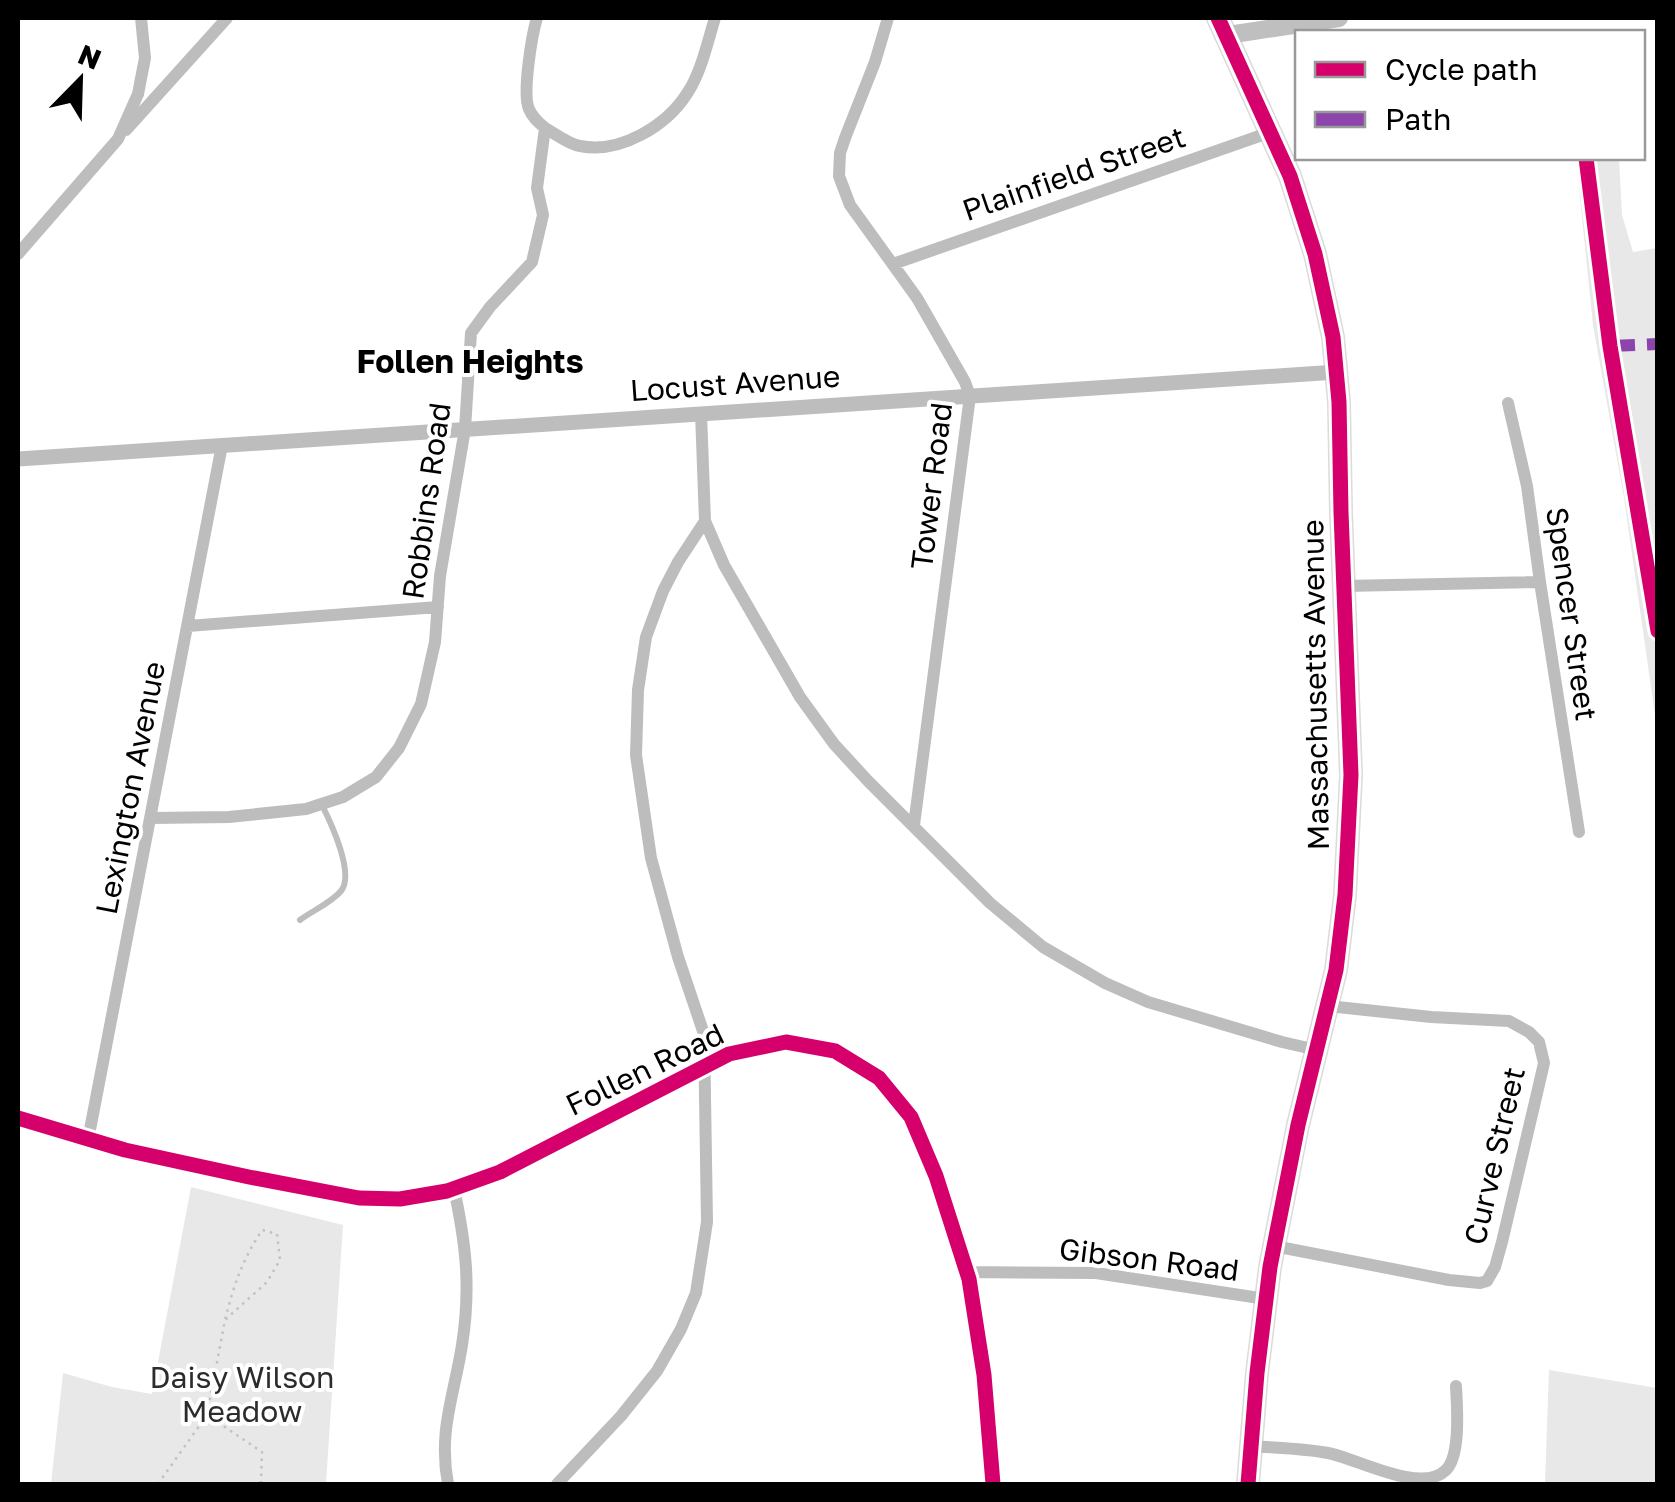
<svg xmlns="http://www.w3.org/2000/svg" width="1675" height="1502" viewBox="0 0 1675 1502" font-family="'Golos Text',sans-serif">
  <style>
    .green { fill: #e8e8e8 }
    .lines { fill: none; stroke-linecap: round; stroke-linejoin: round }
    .primary-casing { stroke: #dbdbdb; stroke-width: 24 }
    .path { stroke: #c2c2c2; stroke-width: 2.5; stroke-dasharray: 2.5 5; stroke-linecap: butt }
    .service { stroke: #bdbdbd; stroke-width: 6 }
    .minor { stroke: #bdbdbd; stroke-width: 12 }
    .tertiary { stroke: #bdbdbd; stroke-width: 15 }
    .secondary { stroke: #bfbfbf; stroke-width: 18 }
    .primary { stroke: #bdbdbd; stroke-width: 20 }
    .quiet { stroke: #8e44ad; stroke-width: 12; stroke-dasharray: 25 12; stroke-linecap: butt }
    .cycleway-casing { stroke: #fff; stroke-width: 21 }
    .cycleway { stroke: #d6006c; stroke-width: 15 }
    .labels { text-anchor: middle; stroke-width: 8; stroke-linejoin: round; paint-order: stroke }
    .street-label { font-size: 30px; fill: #000; stroke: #fff }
    .park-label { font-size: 30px; fill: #2c2c2c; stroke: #fff }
    .neighbourhood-label { font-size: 32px; font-weight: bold; fill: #000; stroke: #fff }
  </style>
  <rect width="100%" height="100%" fill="#fff"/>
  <path class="green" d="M 1576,158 L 1619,158 L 1622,215 L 1633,252 L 1657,248 L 1657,729 L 1624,498 L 1593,325 Z
    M 191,1187 L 343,1225 L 326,1484 L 51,1484 L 63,1373 L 112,1387 L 152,1394 Z
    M 1549,1370 L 1657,1388 L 1657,1484 L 1545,1484 Z"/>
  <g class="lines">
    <g class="primary-casing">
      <path id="primary" d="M 1218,18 L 1290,176 L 1315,254 L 1333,337 L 1339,402 L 1341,512 L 1351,775 L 1345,895 L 1336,970 L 1298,1125 L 1270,1267 L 1257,1373 L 1248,1484"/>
    </g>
    <path class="path" d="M 207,1415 L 225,1320 L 267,1282 L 280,1260 L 277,1234 L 262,1230 C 242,1261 234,1284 225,1320
      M 158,1484 L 207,1415 L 262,1452 L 261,1484"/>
    <path class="service" d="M 300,920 C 312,911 331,903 341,891 C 355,874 331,823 322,805"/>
    <path class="minor" d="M 888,18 L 875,62 L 845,138 L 840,153 L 839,176 L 850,205 L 917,298 L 965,382 L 970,396 L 914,825
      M 545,128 C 556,134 568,144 580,146 C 620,154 667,126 688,92 C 701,73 708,40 715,18
      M 126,130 L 227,18
      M 18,254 L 118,139 L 138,94 L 145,58 L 141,18
      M 893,264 L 1271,132
      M 1508,403 L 1527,486 L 1540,582 L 1579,832
      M 701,413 L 705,521 L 724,565 L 800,697 L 834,744 L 868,781 L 990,903 L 1043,947 L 1105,983 L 1148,1002 L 1282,1042 L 1317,1050
      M 1344,586 L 1540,582
      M 188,626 L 438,607
      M 151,818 L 229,817 L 306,809 L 343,797 L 376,777 L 399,748 L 421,704 L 435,642 L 440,576 L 465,429 L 471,333 L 490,307 L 532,262 L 543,215 L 537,188 L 545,128 C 538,122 532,117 529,109 C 522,94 532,34 537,18
      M 18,1118 L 125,1150 L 249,1177 L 359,1198 L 400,1199 L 447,1191 L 500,1172 L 729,1054 L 786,1042 L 835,1051 L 879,1078 L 911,1117 L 936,1176 L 969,1279 L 984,1375 L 993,1484
      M 88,1140 L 222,445
      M 1274,1246 L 1449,1280 L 1480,1283 L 1487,1281 L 1495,1267 L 1502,1242 L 1538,1089 L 1544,1063 L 1539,1042 L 1529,1032 L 1509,1021 L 1431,1017 L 1328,1006
      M 967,1272 L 1096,1273 L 1266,1299
      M 1251,1446 C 1276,1448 1303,1448 1328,1453 C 1356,1458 1421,1495 1446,1470 C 1461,1455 1457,1406 1456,1386
      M 448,1484 C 438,1431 454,1396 462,1345 C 471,1288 466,1244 454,1189
      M 557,1484 L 621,1416 L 657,1371 L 681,1329 L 696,1293 L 707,1222 L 704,1034 L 678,957 L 651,858 L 636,755 L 638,690 L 646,637 L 663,591 L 678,562 L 705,521"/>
    <path class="tertiary" d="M 18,459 L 1337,372"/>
    <path class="secondary" d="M 1228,35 L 1339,18"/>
    <use href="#primary" class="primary"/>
    <path class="quiet" d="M 1610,346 L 1658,344"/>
    <g class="cycleway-casing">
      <path id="cycleway" d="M 1218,18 L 1290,176 L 1315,254 L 1333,337 L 1339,402 L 1341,512 L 1351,775 L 1345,895 L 1336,970 L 1298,1125 L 1270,1267 L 1257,1373 L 1248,1484
        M 1586,158 L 1610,346 L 1658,631
        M 18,1118 L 125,1150 L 249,1177 L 359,1198 L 400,1199 L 447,1191 L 500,1172 L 729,1054 L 786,1042 L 835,1051 L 879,1078 L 911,1117 L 936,1176 L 969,1279 L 984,1375 L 993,1484"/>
    </g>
    <use href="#cycleway" class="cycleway"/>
  </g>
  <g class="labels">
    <g class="street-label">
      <text transform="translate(1074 174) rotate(-19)" y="10">Plainfield Street</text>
      <text transform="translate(735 384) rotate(-4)" y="10">Locust Avenue</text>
      <text transform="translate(932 486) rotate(-83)" y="10">Tower Road</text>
      <text transform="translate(427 501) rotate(-82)" y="10">Robbins Road</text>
      <text transform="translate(1571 614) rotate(82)" y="10">Spencer Street</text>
      <text transform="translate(1316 685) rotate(-91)" y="10">Massachusetts Avenue</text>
      <text transform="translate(131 788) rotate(-79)" y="10">Lexington Avenue</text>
      <text transform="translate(645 1070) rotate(-26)" y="10">Follen Road</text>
      <text transform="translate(1495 1156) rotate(-77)" y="10">Curve Street</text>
      <text transform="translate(1149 1260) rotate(7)" y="10">Gibson Road</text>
    </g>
    <g class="park-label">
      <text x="242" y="1388">Daisy Wilson<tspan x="242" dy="34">Meadow</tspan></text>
    </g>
    <g class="neighbourhood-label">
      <text x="470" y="373">Follen Heights</text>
    </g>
  </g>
  <rect width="1675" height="1502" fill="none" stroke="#000000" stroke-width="40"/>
  <rect x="1295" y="30" width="350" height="130" fill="#ffffff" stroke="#999999" stroke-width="2.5"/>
  <rect x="1315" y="62" width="50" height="15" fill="#d6006c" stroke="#999999" stroke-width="2.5"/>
  <text x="1385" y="80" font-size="30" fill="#000000">Cycle path</text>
  <rect x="1315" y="112" width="50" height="15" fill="#8e44ad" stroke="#999999" stroke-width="2.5"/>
  <text x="1385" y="130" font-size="30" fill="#000000">Path</text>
  <g transform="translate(80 80) rotate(23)" stroke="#ffffff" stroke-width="8" paint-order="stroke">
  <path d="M0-8L18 38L0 25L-18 38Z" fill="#000000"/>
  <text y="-15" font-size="28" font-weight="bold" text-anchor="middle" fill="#000000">N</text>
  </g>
</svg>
